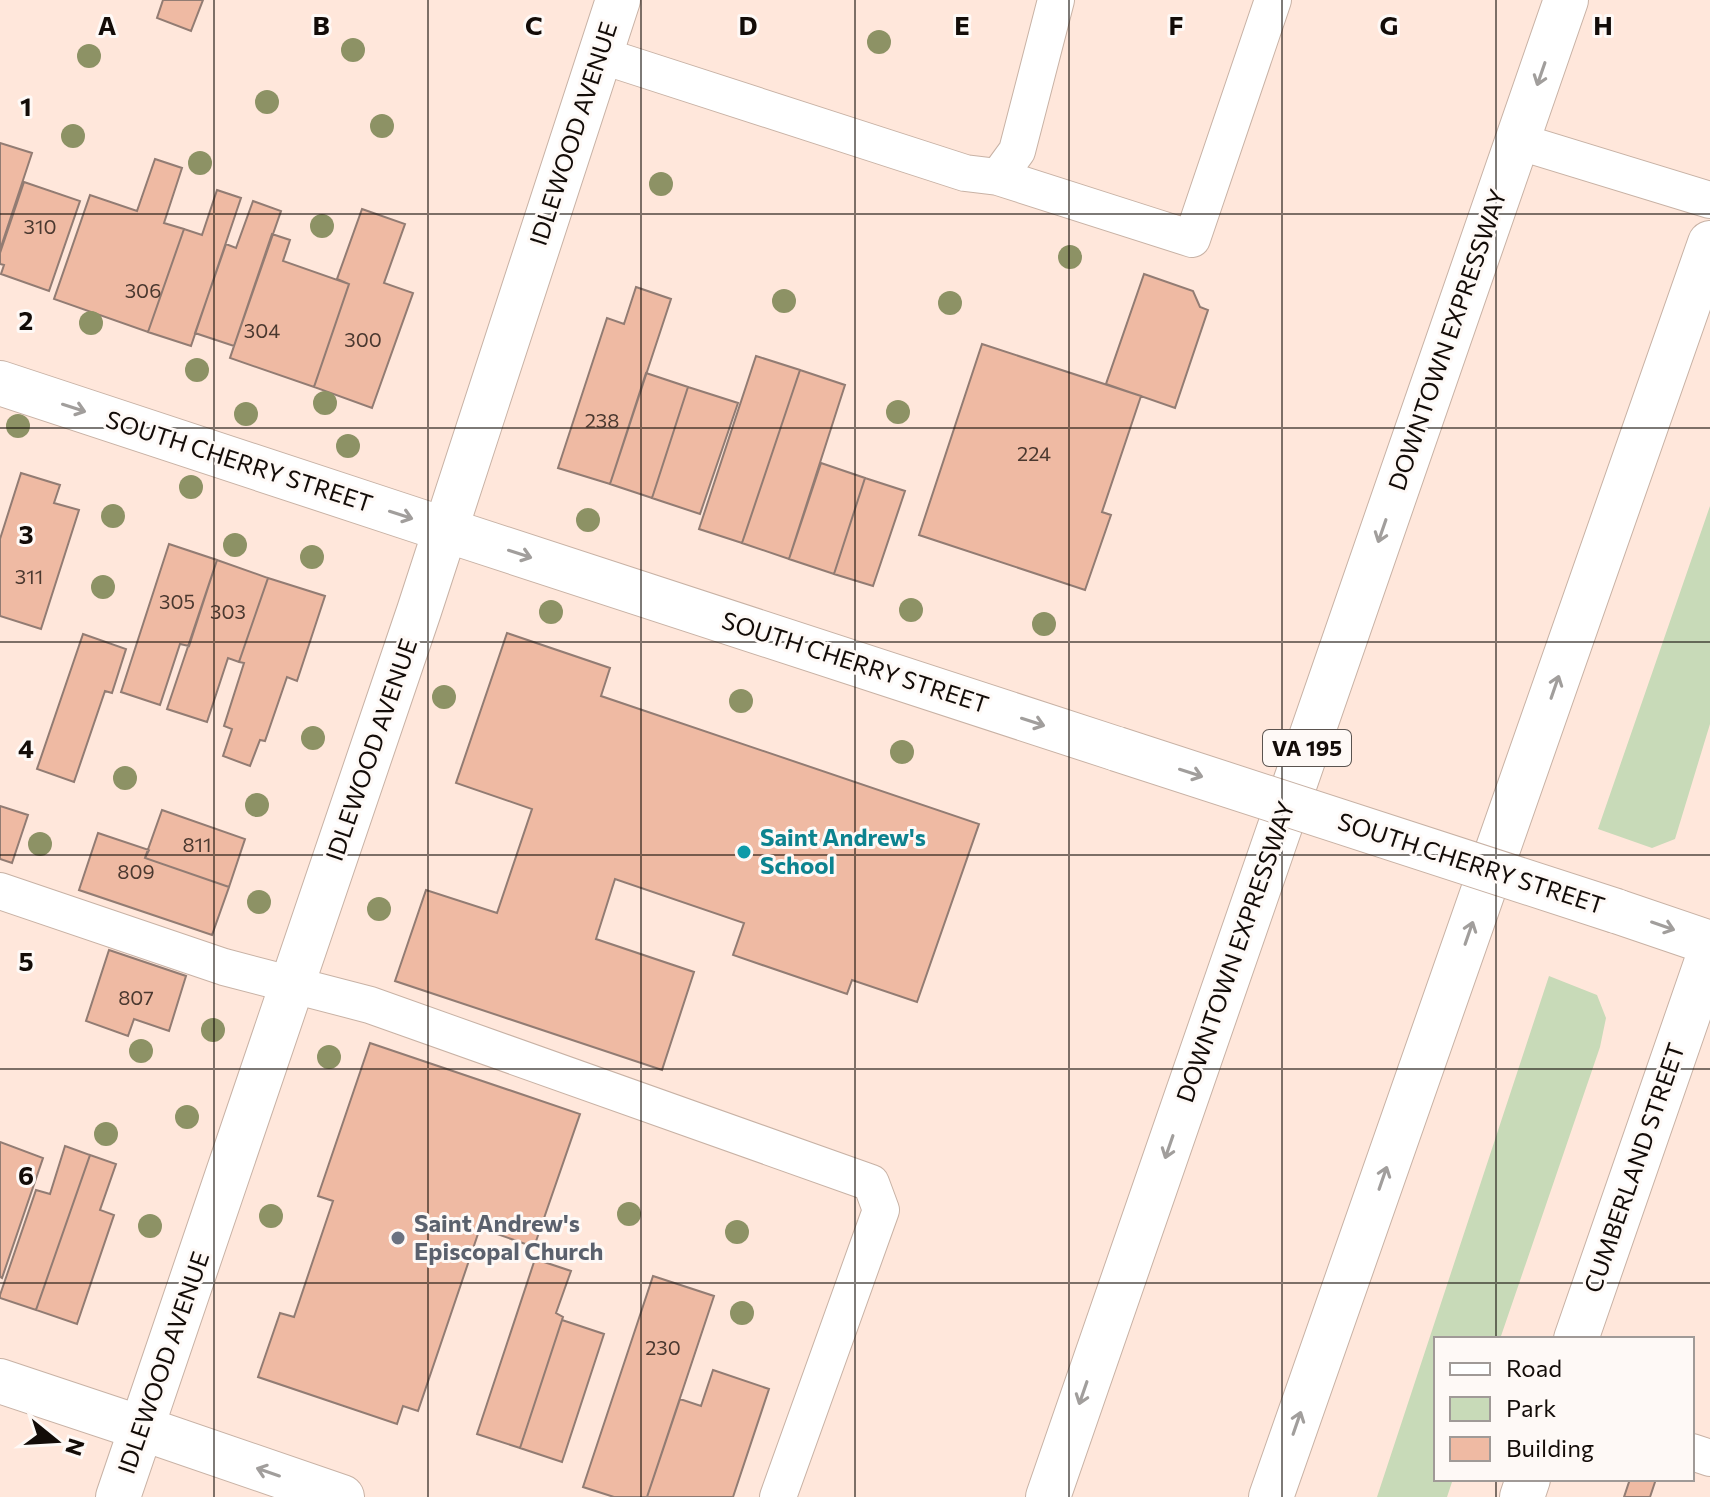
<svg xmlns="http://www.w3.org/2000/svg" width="1710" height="1497" viewBox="0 0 1710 1497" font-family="Commissioner,sans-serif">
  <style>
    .green { fill: #c8dab8 }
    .building { fill: #efbaa3; stroke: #927c73; stroke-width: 2 }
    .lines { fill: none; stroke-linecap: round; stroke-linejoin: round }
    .service-casing { stroke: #c8b2a5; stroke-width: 38 }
    .minor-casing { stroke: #c8b2a5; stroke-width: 46 }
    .tertiary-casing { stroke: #c8b2a5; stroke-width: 46 }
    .secondary-casing { stroke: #c8b2a5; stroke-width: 46 }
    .motorway-casing { stroke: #c8b2a5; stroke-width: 46 }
    .service { stroke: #fff; stroke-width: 36 }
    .minor { stroke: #fff; stroke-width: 44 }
    .tertiary { stroke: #fff; stroke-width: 44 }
    .secondary { stroke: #fff; stroke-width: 44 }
    .motorway { stroke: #fff; stroke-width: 44 }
    .tertiary-bridge-casing { stroke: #c8b2a5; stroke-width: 46; stroke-linecap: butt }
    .tertiary-bridge { stroke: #fff; stroke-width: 44 }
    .tree { fill: #8d9265 }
    .oneway { stroke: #a19e9c }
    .grid { fill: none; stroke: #130c08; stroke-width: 2; stroke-opacity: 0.55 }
    .culture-dot { fill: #0f9aa8; stroke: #fef9f6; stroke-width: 3 }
    .worship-dot { fill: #6b7280; stroke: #fef9f6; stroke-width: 3 }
    .labels { text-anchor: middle; stroke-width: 6; stroke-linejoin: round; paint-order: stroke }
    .number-label { font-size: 20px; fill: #4a382f }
    .shield { fill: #fef9f6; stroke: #5a534f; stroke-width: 2 }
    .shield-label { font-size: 22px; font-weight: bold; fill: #130c08 }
    .street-label { font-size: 24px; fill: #130c08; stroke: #fef9f6 }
    .culture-label { font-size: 24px; font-weight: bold; fill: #0d838f; stroke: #fef9f6; text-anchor: start }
    .worship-label { font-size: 24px; font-weight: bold; fill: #5b616d; stroke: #fef9f6; text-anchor: start }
    .grid-label { font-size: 26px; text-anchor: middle; font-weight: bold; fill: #130c08; stroke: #fef9f6; stroke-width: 6; stroke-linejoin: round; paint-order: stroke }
  </style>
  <rect width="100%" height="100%" fill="#ffe7db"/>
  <path class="green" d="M 1710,506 L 1710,724 L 1675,839 L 1652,848 L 1598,829 Z
    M 1549,976 L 1597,995 L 1606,1018 L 1600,1047 L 1500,1339 L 1436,1339 L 1436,1479 L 1453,1479 L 1447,1497 L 1377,1497 Z"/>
  <path class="building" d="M 163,0 L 203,0 L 191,31 L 157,18 Z
    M 0,143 L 32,153 L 0,250 Z
    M 155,159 L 182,168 L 164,223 L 184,229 L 148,332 L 54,299 L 90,195 L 137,211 Z
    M 24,182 L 80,201 L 49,291 L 1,274 L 4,265 L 0,264 L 0,253 Z
    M 217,190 L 241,198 L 191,346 L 148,332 L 184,229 L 202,235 Z
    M 253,201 L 281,211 L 234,346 L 195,333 L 226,244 L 236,248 Z
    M 362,209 L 405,224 L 384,283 L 413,293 L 372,408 L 314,387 L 349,284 L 337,279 Z
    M 272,234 L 290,240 L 283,261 L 349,284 L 314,387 L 230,358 Z
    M 1144,274 L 1193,291 L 1200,307 L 1208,310 L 1175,408 L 1106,384 Z
    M 636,287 L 671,299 L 610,484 L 558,468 L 607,318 L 624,324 Z
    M 982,344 L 1141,396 L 1102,512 L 1111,515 L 1085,590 L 919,535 Z
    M 756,356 L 800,370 L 742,543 L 699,529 Z
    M 800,370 L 845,385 L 789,559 L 742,543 Z
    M 646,373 L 688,387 L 652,498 L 610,484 Z
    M 688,387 L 738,403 L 700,514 L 652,498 Z
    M 821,463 L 865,478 L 834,574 L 789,559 Z
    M 21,473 L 60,485 L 54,503 L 79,510 L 41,629 L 0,616 L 0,539 Z
    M 865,478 L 905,491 L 873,586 L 834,574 Z
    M 169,544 L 217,560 L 189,646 L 180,644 L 160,705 L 121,692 Z
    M 217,560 L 268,578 L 239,662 L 228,658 L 207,722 L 167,709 Z
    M 268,578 L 325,596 L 297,681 L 287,677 L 265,741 L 260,740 L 250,766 L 223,756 L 232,729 L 224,726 L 244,663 L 239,662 Z
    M 507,633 L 610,668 L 601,696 L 979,824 L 917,1002 L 852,980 L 847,994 L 733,955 L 744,923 L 615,879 L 596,939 L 694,972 L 662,1070 L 395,981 L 426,890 L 497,913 L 532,809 L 456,783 Z
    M 83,634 L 126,649 L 112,693 L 105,691 L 74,782 L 37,769 Z
    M 0,806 L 28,815 L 12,863 L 0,859 Z
    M 162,810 L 245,839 L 229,887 L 145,858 Z
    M 98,833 L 149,850 L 145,858 L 229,887 L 212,935 L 79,890 Z
    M 109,950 L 186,976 L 169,1031 L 134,1019 L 128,1036 L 86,1021 Z
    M 370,1043 L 580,1114 L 534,1247 L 480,1228 L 418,1411 L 403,1406 L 397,1424 L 258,1377 L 280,1313 L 294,1317 L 333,1201 L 318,1196 Z
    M 0,1142 L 43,1158 L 2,1278 L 0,1277 Z
    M 65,1146 L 90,1155 L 36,1310 L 0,1298 L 0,1295 L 36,1190 L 50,1194 Z
    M 90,1155 L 116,1164 L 100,1210 L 114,1215 L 77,1324 L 36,1310 Z
    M 535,1259 L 571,1271 L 556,1313 L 563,1317 L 520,1448 L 477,1434 Z
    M 653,1276 L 714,1296 L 647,1497 L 614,1497 L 583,1487 Z
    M 562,1320 L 604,1334 L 562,1462 L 520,1448 Z
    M 713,1370 L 769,1389 L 733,1497 L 647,1497 L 680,1399 L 701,1406 Z
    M 1630,1479 L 1656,1479 L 1650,1497 L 1624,1497 Z"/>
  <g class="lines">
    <g class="service-casing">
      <path id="service" d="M 600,55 L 965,173 L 998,177 L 1192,239 L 1273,0
        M 1517,141 L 1710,200
        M 998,177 L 1017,151 L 1056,0
        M 0,891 L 224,967 L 370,1005 L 871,1183 L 881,1210 L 778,1497
        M 1692,1452 L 1710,1458"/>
    </g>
    <g class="minor-casing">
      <path id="minor" d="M 0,383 L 446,530
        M 0,1381 L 141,1428"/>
    </g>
    <g class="tertiary-casing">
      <path id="tertiary" d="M 446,530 L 1117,749
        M 1616,911 L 1710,943
        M 141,1428 L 342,1497"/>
    </g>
    <g class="secondary-casing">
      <path id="secondary" d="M 1576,1339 L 1710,952
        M 118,1497 L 419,611 L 618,0
        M 1522,1497 L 1528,1479"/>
    </g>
    <g class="motorway-casing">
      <path id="motorway" d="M 1048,1497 L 1566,0
        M 1271,1497 L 1710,243"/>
    </g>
    <use href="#service" class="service"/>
    <use href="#minor" class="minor"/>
    <use href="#tertiary" class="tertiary"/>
    <use href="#secondary" class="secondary"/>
    <use href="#motorway" class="motorway"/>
    <g class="tertiary-bridge-casing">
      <path id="tertiary-bridge" d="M 1117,749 L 1616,911"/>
    </g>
    <use href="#tertiary-bridge" class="tertiary-bridge"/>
  </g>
  <g class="tree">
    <circle cx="879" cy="42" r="12"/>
    <circle cx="353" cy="50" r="12"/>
    <circle cx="89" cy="56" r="12"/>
    <circle cx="267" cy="102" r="12"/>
    <circle cx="382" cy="126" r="12"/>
    <circle cx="73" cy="136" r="12"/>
    <circle cx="200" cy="163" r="12"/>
    <circle cx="661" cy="184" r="12"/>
    <circle cx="322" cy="226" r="12"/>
    <circle cx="1070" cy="257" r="12"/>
    <circle cx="784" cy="301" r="12"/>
    <circle cx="950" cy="303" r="12"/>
    <circle cx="91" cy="323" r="12"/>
    <circle cx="197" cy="370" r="12"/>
    <circle cx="325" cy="403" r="12"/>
    <circle cx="898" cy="412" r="12"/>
    <circle cx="246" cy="414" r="12"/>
    <circle cx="18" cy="426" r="12"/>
    <circle cx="348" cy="446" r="12"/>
    <circle cx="191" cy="487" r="12"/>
    <circle cx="113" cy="516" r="12"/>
    <circle cx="588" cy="520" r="12"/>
    <circle cx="235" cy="545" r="12"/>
    <circle cx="312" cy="557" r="12"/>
    <circle cx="103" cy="587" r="12"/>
    <circle cx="911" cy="610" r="12"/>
    <circle cx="551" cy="612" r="12"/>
    <circle cx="1044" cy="624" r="12"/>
    <circle cx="444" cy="697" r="12"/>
    <circle cx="741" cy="701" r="12"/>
    <circle cx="313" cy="738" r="12"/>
    <circle cx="902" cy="752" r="12"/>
    <circle cx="125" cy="778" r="12"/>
    <circle cx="257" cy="805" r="12"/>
    <circle cx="40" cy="844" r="12"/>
    <circle cx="259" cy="902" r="12"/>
    <circle cx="379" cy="909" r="12"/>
    <circle cx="213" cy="1030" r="12"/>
    <circle cx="141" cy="1051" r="12"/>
    <circle cx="329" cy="1057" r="12"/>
    <circle cx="187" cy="1117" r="12"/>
    <circle cx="106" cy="1134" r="12"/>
    <circle cx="629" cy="1214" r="12"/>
    <circle cx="271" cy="1216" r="12"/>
    <circle cx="150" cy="1226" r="12"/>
    <circle cx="737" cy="1232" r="12"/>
    <circle cx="742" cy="1313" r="12"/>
  </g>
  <defs><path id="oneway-shaft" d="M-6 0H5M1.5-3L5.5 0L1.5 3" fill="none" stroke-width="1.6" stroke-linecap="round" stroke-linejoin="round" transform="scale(2)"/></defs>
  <g class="oneway">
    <use href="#oneway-shaft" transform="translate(1541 74) rotate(109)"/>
    <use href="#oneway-shaft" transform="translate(74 408) rotate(18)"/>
    <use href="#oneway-shaft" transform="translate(401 515) rotate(18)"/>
    <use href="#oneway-shaft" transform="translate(1382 531) rotate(109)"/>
    <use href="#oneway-shaft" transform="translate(520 554) rotate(18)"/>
    <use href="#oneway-shaft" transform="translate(1555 687) rotate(-71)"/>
    <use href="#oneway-shaft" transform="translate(1033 722) rotate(18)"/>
    <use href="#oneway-shaft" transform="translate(1191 773) rotate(18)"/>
    <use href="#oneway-shaft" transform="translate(1663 926) rotate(19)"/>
    <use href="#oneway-shaft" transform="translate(1469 933) rotate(-71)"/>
    <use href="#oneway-shaft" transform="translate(1169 1147) rotate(109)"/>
    <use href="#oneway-shaft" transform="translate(1383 1178) rotate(-71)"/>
    <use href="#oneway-shaft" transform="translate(1083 1393) rotate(109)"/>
    <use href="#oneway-shaft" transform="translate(1297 1423) rotate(-71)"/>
    <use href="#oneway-shaft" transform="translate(268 1472) rotate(-161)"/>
  </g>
  <path class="grid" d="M 214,0 L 214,1497M 428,0 L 428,1497M 641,0 L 641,1497M 855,0 L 855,1497M 1069,0 L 1069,1497M 1282,0 L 1282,1497M 1496,0 L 1496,1339M 0,214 L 1710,214M 0,428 L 1710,428M 0,642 L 1710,642M 0,855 L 1710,855M 0,1069 L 1710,1069M 0,1283 L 1710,1283M 1496,1479 L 1496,1497"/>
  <circle class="culture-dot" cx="744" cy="852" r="8"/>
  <circle class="worship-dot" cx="398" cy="1238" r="8"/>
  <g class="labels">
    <g class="number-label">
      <text x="40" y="234">310</text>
      <text x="143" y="298">306</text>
      <text x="262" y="338">304</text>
      <text x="363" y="347">300</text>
      <text x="602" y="428">238</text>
      <text x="1034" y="461">224</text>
      <text x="29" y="584">311</text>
      <text x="177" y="609">305</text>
      <text x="228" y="619">303</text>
      <text x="197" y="852">811</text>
      <text x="136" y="879">809</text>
      <text x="136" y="1005">807</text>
      <text x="663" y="1355">230</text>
    </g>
    <rect class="shield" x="1263" y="730" width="88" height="36" rx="6"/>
    <g class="shield-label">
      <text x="1307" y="756">VA 195</text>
    </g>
    <g class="street-label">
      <text transform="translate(574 134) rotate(-72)" y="8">IDLEWOOD AVENUE</text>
      <text transform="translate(1448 340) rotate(-71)" y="8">DOWNTOWN EXPRESSWAY</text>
      <text transform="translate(239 462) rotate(18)" y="8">SOUTH CHERRY STREET</text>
      <text transform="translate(855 663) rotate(18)" y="8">SOUTH CHERRY STREET</text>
      <text transform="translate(372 750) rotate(-71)" y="8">IDLEWOOD AVENUE</text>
      <text transform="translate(1471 864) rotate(18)" y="8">SOUTH CHERRY STREET</text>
      <text transform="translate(1236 952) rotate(-71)" y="8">DOWNTOWN EXPRESSWAY</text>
      <text transform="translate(1635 1168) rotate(-71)" y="8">CUMBERLAND STREET</text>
      <text transform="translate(164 1363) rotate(-71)" y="8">IDLEWOOD AVENUE</text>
    </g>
    <g class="culture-label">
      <text x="760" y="846">Saint Andrew's<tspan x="760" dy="28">School</tspan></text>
    </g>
    <g class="worship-label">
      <text x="414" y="1232">Saint Andrew's<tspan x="414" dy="28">Episcopal Church</tspan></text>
    </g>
  </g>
  <g class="grid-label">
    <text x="107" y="35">A</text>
    <text x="321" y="35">B</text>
    <text x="534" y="35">C</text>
    <text x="748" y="35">D</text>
    <text x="962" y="35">E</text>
    <text x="1176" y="35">F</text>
    <text x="1389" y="35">G</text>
    <text x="1603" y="35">H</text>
    <text x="26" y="116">1</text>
    <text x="26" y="330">2</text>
    <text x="26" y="544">3</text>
    <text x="26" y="758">4</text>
    <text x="26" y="971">5</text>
    <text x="26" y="1185">6</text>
  </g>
  <rect x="1434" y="1337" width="260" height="144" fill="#fef9f6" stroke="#a09a97" stroke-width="2"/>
  <rect x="1450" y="1363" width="40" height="12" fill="#ffffff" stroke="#a09a97" stroke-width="2"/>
  <text x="1506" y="1377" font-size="24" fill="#130c08">Road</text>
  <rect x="1450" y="1397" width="40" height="24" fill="#c8dab8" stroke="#a09a97" stroke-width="2"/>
  <text x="1506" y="1417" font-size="24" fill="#130c08">Park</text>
  <rect x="1450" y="1437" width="40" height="24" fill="#efbaa3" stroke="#a09a97" stroke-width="2"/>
  <text x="1506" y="1457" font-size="24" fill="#130c08">Building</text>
  <g transform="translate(56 1441) rotate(108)" stroke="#fef9f6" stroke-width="6" paint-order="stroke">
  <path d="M0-6L14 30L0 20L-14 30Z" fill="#130c08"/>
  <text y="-12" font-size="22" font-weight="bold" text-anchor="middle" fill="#130c08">N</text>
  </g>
</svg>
